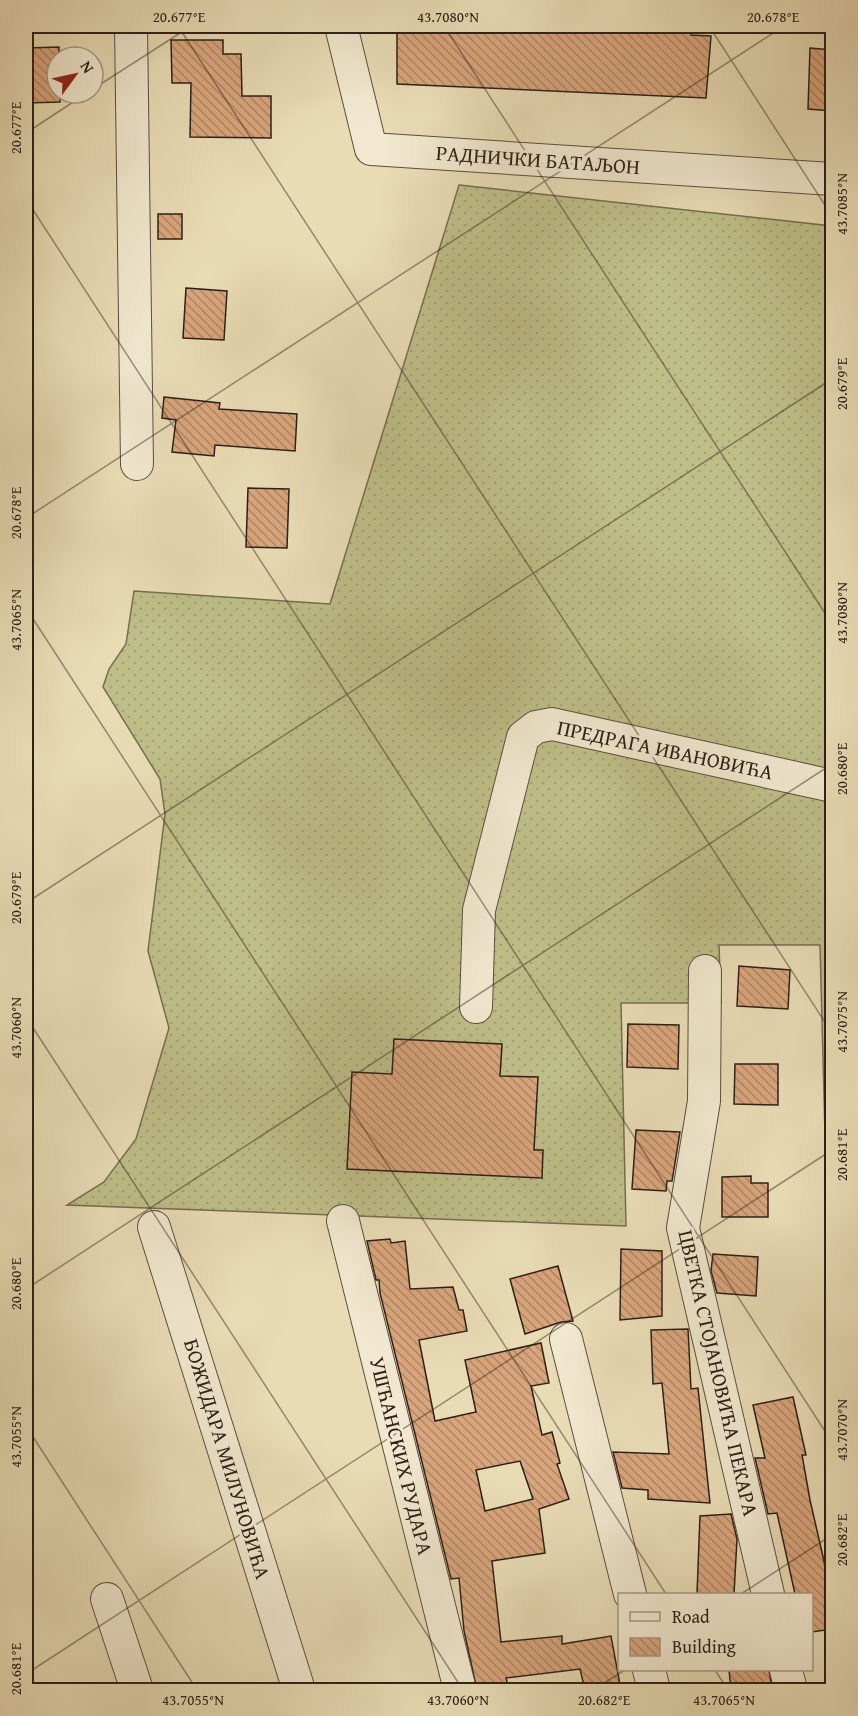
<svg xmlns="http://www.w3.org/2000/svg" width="858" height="1716" viewBox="0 0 858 1716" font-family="'Gentium Book Plus',serif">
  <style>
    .grass { fill: url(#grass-dots); stroke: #756e50; stroke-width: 1.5 }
    .building { fill: url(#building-back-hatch); stroke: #2c1f19; stroke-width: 1.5; fill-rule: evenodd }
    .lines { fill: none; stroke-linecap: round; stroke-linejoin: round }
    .minor-casing { stroke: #5b4e40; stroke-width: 34 }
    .minor { stroke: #f1e8cf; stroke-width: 32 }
    .ticks { fill: none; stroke: #2c1f19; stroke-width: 1.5; stroke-opacity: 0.45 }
    .labels { text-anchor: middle; stroke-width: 6; stroke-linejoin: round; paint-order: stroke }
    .street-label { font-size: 21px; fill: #2c1f19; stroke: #f1e8cf }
    .neatline { fill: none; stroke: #2c1f19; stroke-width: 2 }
    .ticks-label { font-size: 15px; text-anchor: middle; fill: #2c1f19 }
  </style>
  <defs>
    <pattern id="grass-dots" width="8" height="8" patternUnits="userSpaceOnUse" patternTransform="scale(1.5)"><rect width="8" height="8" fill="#bebe88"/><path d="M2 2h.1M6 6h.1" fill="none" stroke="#a3a375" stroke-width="1.8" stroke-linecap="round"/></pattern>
    <pattern id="building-back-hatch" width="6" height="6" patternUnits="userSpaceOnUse" patternTransform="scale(1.5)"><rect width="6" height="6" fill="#d9a57c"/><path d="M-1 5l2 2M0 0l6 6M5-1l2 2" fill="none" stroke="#b08665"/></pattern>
  </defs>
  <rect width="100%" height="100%" fill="#e9dcb5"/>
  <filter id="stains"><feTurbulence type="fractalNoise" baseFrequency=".00333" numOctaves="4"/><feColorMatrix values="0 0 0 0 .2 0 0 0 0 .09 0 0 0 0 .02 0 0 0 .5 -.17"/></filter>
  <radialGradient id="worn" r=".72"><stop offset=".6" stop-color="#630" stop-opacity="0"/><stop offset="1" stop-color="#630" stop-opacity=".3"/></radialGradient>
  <path class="grass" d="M 459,185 L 832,226 L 832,1245 L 828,1246 L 820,945 L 719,945 L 721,1003 L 621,1003 L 626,1226 L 67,1205 L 104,1182 L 136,1139 L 169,1028 L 148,951 L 165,814 L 160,779 L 103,687 L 109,669 L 126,644 L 134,591 L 330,604 Z"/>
  <path class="building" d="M 397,26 L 528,26 L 528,29 L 580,31 L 580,26 L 691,29 L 691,35 L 711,36 L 706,98 L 397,84 Z
    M 171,40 L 223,40 L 223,54 L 241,54 L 242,96 L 271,96 L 271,138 L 190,137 L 191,83 L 172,83 Z
    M 59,47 L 57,93 L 60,93 L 60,102 L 26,103 L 26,48 Z
    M 810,48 L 832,50 L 832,111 L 808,109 Z
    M 158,214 L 182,214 L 182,239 L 158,239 Z
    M 186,288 L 227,291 L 224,340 L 183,338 Z
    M 164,397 L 220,403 L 219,409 L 297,414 L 295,451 L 215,445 L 214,456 L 172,452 L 176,420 L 162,418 Z
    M 248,488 L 289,489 L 287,548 L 246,547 Z
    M 739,966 L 790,970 L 788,1009 L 737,1006 Z
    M 628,1024 L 679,1025 L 678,1069 L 627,1067 Z
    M 394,1039 L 502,1044 L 500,1076 L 538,1077 L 534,1150 L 543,1150 L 542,1178 L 347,1169 L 352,1072 L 392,1074 Z
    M 735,1064 L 778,1064 L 778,1105 L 734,1104 Z
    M 636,1130 L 680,1132 L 672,1181 L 667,1181 L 666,1191 L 632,1189 Z
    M 751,1176 L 751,1183 L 768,1183 L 768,1217 L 722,1217 L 722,1177 Z
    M 390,1239 L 391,1243 L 405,1241 L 410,1289 L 453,1287 L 459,1310 L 463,1310 L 467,1331 L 419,1340 L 435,1421 L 476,1412 L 465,1360 L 541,1343 L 549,1383 L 531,1386 L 542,1435 L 552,1432 L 560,1463 L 557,1464 L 569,1499 L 539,1509 L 545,1553 L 492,1561 L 501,1642 L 562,1636 L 562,1644 L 611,1636 L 621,1690 L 585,1690 L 580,1669 L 506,1678 L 509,1690 L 477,1690 L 464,1631 L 459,1578 L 451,1579 L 380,1293 L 379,1280 L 376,1280 L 367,1241 ZM 520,1461 L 533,1499 L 485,1511 L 476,1470 Z
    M 621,1249 L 662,1251 L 662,1316 L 620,1320 Z
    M 713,1254 L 758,1257 L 756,1296 L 717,1293 L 711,1271 Z
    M 558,1266 L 573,1321 L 561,1322 L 525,1334 L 510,1279 Z
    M 688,1329 L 691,1389 L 698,1388 L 710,1503 L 648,1499 L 648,1490 L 622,1488 L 613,1452 L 669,1454 L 662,1383 L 653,1384 L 651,1330 Z
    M 793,1397 L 806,1455 L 802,1455 L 810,1500 L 824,1561 L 832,1617 L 832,1629 L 812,1632 L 812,1594 L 795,1594 L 777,1513 L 768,1514 L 755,1458 L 765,1458 L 753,1405 Z
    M 731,1514 L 737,1539 L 734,1594 L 697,1594 L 700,1516 Z
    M 729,1670 L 769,1670 L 772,1688 L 731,1690 Z"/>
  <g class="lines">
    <g class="minor-casing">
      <path id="minor" d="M 131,26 L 137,464
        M 341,26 L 371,149 L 832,179
        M 705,971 L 704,1101 L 683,1228 L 768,1594
        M 476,1007 L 479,910 L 523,737 L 536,727 L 552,724 L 832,786
        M 343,1221 L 460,1690
        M 154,1227 L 299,1690
        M 566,1339 L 630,1594
        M 107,1599 L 137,1690
        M 649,1670 L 654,1690
        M 786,1670 L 791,1690"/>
    </g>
    <use href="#minor" class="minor"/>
  </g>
  <path class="ticks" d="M 178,26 L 832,1033M 444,26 L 832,624M 709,26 L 832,216M 93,89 L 191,26M 26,133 L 87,93M 26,199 L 832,1442M 26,518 L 784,26M 26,608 L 666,1594M 26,903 L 832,379M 26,1017 L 463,1690M 26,1289 L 832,764M 26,1426 L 197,1690M 741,1594 L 832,1535M 715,1670 L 728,1690M 26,1674 L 832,1150M 593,1690 L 625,1670"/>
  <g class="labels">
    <g class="street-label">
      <text transform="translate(538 160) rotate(4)" y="7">РАДНИЧКИ БАТАЉОН</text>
      <text transform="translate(665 750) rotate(12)" y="7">ПРЕДРАГА ИВАНОВИЋА</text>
      <text transform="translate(718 1373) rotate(77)" y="7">ЦВЕТКА СТОЈАНОВИЋА ПЕКАРА</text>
      <text transform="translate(401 1456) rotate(76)" y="7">УШЋАНСКИХ РУДАРА</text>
      <text transform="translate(227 1459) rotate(73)" y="7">БОЖИДАРА МИЛУНОВИЋА</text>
    </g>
  </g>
  <rect width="858" height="1716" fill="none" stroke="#e9dcb5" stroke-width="66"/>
  <rect x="618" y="1593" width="195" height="78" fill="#f1e8cf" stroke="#a29886" stroke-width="1.5"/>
  <rect x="630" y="1612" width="30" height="9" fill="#f1e8cf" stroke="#a29886" stroke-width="1.5"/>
  <text x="672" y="1623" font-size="18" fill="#2c1f19">Road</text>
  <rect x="630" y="1638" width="30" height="18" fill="url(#building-back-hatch)" stroke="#a29886" stroke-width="1.5"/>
  <text x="672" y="1653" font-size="18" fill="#2c1f19">Building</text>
  <g transform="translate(75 75) rotate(57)"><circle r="28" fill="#f1e8cf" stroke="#a29886" stroke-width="1.5"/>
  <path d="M0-4.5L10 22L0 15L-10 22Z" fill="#8f2418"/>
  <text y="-9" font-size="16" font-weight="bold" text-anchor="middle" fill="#2c1f19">N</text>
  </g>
  <rect x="33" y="33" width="792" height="1650" class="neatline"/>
  <g class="ticks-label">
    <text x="179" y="22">20.677°E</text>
    <text x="448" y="22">43.7080°N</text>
    <text x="773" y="22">20.678°E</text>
    <text transform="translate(16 128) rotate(-90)" y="5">20.677°E</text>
    <text transform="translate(842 204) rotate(-90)" y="5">43.7085°N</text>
    <text transform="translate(842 384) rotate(-90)" y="5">20.679°E</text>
    <text transform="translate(16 513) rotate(-90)" y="5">20.678°E</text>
    <text transform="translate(842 613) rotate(-90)" y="5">43.7080°N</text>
    <text transform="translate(16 620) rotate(-90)" y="5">43.7065°N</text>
    <text transform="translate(842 769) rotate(-90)" y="5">20.680°E</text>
    <text transform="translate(16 898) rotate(-90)" y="5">20.679°E</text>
    <text transform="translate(842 1022) rotate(-90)" y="5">43.7075°N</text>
    <text transform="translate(16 1028) rotate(-90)" y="5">43.7060°N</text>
    <text transform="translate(842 1155) rotate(-90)" y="5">20.681°E</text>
    <text transform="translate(16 1284) rotate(-90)" y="5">20.680°E</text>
    <text transform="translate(842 1430) rotate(-90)" y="5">43.7070°N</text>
    <text transform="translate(16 1437) rotate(-90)" y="5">43.7055°N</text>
    <text transform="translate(842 1540) rotate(-90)" y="5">20.682°E</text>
    <text transform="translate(16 1669) rotate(-90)" y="5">20.681°E</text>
    <text x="193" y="1705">43.7055°N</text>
    <text x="458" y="1705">43.7060°N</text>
    <text x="604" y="1705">20.682°E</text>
    <text x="724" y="1705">43.7065°N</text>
  </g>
  <rect width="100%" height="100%" filter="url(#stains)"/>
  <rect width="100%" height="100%" fill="url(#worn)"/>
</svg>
